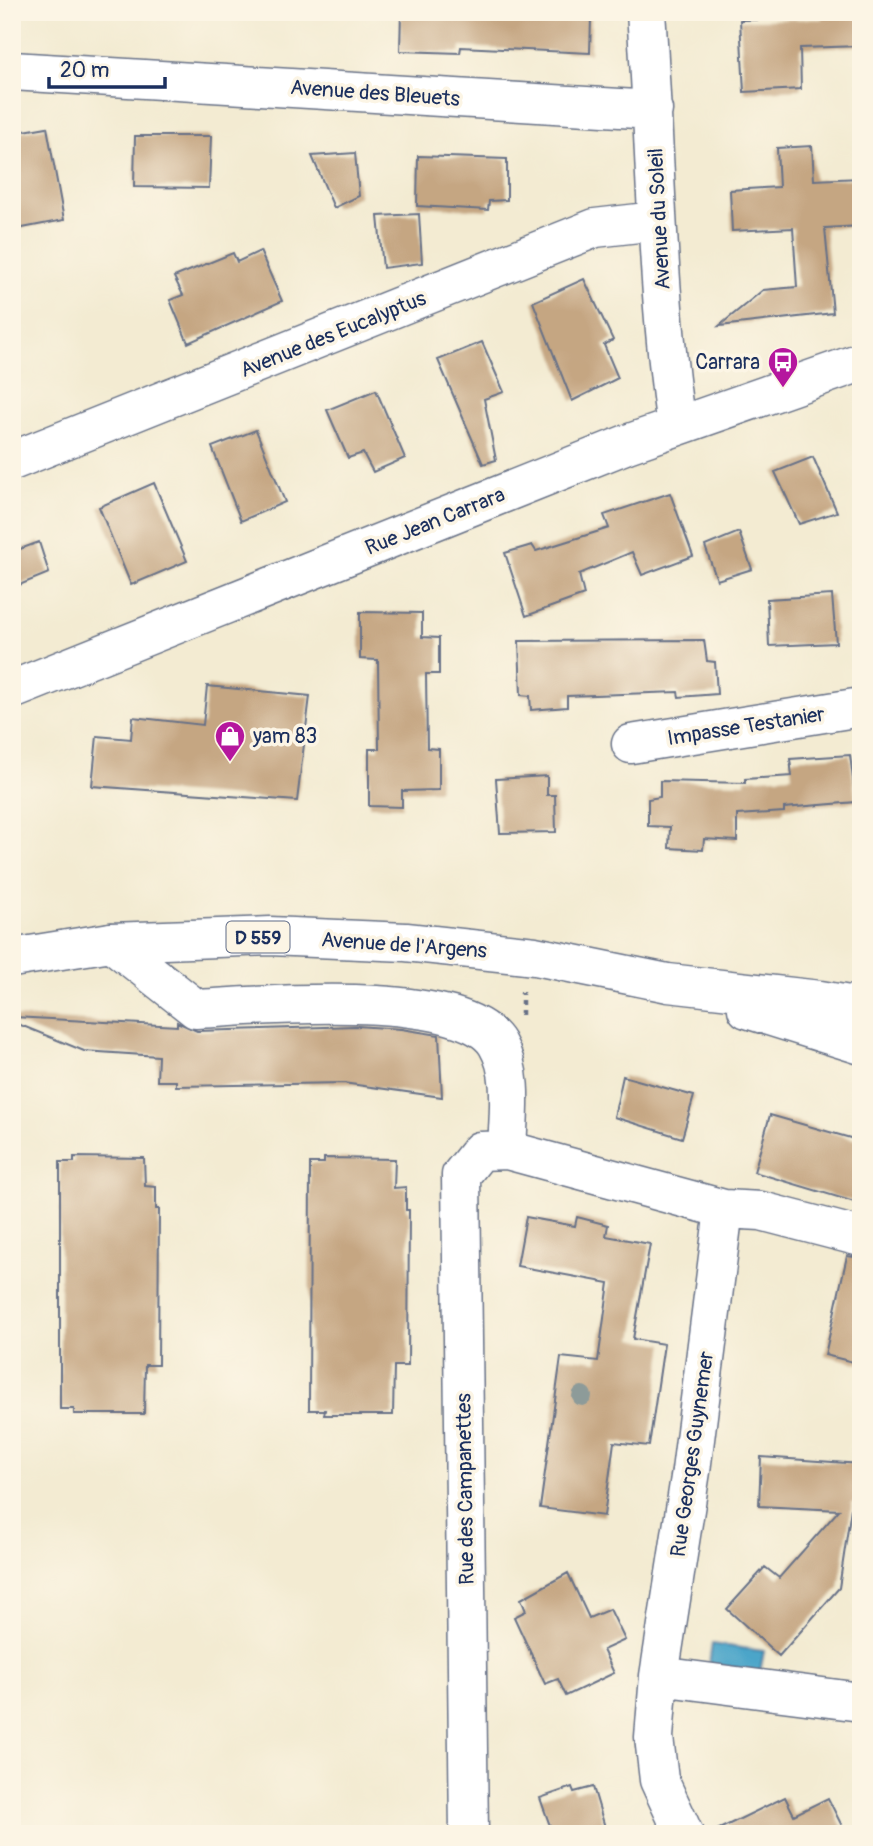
<svg xmlns="http://www.w3.org/2000/svg" width="873" height="1846" viewBox="0 0 873 1846" font-family="Pangolin,sans-serif">
  <style>
    .water { fill: #4ca5c9; stroke: #346a94; stroke-width: 2 }
    .building { fill: #c5a682 }
    .lines { fill: none; stroke-linecap: round; stroke-linejoin: round }
    .minor-casing { stroke: #677187; stroke-width: 41 }
    .major-casing { stroke: #677187; stroke-width: 41 }
    .path { stroke: #677187; stroke-width: 4.5; stroke-dasharray: 5 5; stroke-linecap: butt }
    .minor { stroke: #fff; stroke-width: 38 }
    .major { stroke: #fff; stroke-width: 38 }
    .tree { fill: #8d9b99 }
    .labels { text-anchor: middle; stroke-width: 7; stroke-linejoin: round; paint-order: stroke }
    .shield { fill: #fcf5e5; stroke: #5e6a86; stroke-width: 2 }
    .shield-label { font-size: 19px; font-weight: bold; fill: #1b2f5e }
    .street-label { font-size: 21px; fill: #1b2f5e; stroke: #fcf5e5 }
    .poi-label { font-size: 21px; fill: #1b2f5e; stroke: #fcf5e5; text-anchor: end }
  </style>
  <rect width="100%" height="100%" fill="#fcf5e5"/>
  <filter id="ink" filterUnits="userSpaceOnUse"><feTurbulence type="fractalNoise" baseFrequency=".0143" numOctaves="2"/><feDisplacementMap in="SourceGraphic" scale="14" xChannelSelector="R" yChannelSelector="G"/><feConvolveMatrix kernelMatrix="1 2 1 2 8 2 1 2 1" color-interpolation-filters="sRGB"/></filter>
  <filter id="wash" filterUnits="userSpaceOnUse"><feTurbulence type="fractalNoise" baseFrequency=".00686" numOctaves="4" result="noise"/><feDisplacementMap in="SourceGraphic" scale="28" xChannelSelector="R" yChannelSelector="G"/><feGaussianBlur stdDeviation="1.57" result="paint"/><feColorMatrix in="noise" values="0 0 0 0 0 0 0 0 0 0 0 0 0 0 0 0 0 1.4 0 .05"/><feComposite in="paint" operator="in"/></filter>
  <g filter="url(#wash)">
    <rect width="100%" height="100%" fill="#f3ebd2"/>
    <path class="water" d="M 712,1644 L 764,1651 L 760,1672 L 709,1665 Z"/>
    <g id="blocks">
      <path class="building" d="M 401,12 L 462,12 L 462,16 L 525,17 L 525,12 L 588,12 L 588,17 L 591,18 L 590,53 L 461,47 L 460,53 L 400,51 Z
        M 822,12 L 857,12 L 858,18 L 861,18 L 861,46 L 800,48 L 801,89 L 744,92 L 740,20 L 822,19 Z
        M 47,127 L 64,220 L 12,230 L 12,133 Z
        M 135,136 L 211,136 L 209,188 L 134,187 Z
        M 812,146 L 814,180 L 861,178 L 861,226 L 825,228 L 833,313 L 719,326 L 763,290 L 797,287 L 793,228 L 732,231 L 730,190 L 779,187 L 777,148 Z
        M 355,153 L 359,196 L 334,208 L 312,156 Z
        M 418,156 L 507,159 L 507,200 L 489,201 L 488,210 L 417,206 Z
        M 419,214 L 422,263 L 383,268 L 378,216 Z
        M 260,251 L 282,301 L 188,343 L 170,300 L 183,295 L 174,277 L 233,253 L 237,262 Z
        M 584,279 L 613,340 L 604,345 L 618,378 L 572,401 L 533,302 Z
        M 482,342 L 504,392 L 484,399 L 496,460 L 483,464 L 438,360 Z
        M 376,390 L 405,458 L 373,472 L 363,453 L 348,458 L 327,410 Z
        M 256,430 L 285,502 L 241,521 L 212,447 Z
        M 813,457 L 837,512 L 799,524 L 775,472 Z
        M 154,483 L 187,561 L 131,585 L 99,507 Z
        M 670,493 L 693,556 L 642,575 L 632,552 L 579,574 L 584,595 L 526,616 L 505,553 L 532,545 L 536,551 L 609,528 L 604,515 Z
        M 739,532 L 752,569 L 717,580 L 705,546 Z
        M 39,542 L 49,573 L 12,588 L 12,552 Z
        M 832,595 L 836,643 L 769,646 L 767,599 Z
        M 360,612 L 422,613 L 422,637 L 439,638 L 439,674 L 426,674 L 427,748 L 439,749 L 439,790 L 402,791 L 402,807 L 369,806 L 369,749 L 379,749 L 378,660 L 360,659 Z
        M 704,640 L 707,661 L 715,662 L 717,694 L 679,697 L 678,692 L 567,696 L 567,707 L 531,710 L 530,696 L 521,695 L 519,641 Z
        M 207,686 L 310,696 L 297,801 L 92,786 L 97,736 L 131,739 L 133,717 L 203,725 Z
        M 850,755 L 856,802 L 784,808 L 784,812 L 737,815 L 737,841 L 704,839 L 703,850 L 669,848 L 670,827 L 648,826 L 648,799 L 660,797 L 660,781 L 745,783 L 745,779 L 792,776 L 790,759 Z
        M 547,776 L 547,795 L 555,795 L 556,832 L 500,833 L 496,779 Z
        M 14,1017 L 177,1026 L 177,1022 L 197,1031 L 356,1026 L 401,1029 L 439,1035 L 442,1097 L 343,1083 L 176,1086 L 176,1081 L 157,1081 L 158,1056 L 84,1051 L 13,1022 Z
        M 623,1076 L 694,1096 L 682,1138 L 614,1117 Z
        M 770,1115 L 861,1141 L 861,1204 L 754,1172 Z
        M 74,1157 L 144,1158 L 145,1186 L 156,1187 L 156,1209 L 159,1209 L 158,1365 L 145,1365 L 144,1414 L 74,1414 L 74,1409 L 60,1409 L 60,1162 L 74,1162 Z
        M 324,1158 L 395,1159 L 394,1188 L 406,1187 L 406,1210 L 409,1210 L 408,1366 L 394,1366 L 393,1415 L 324,1415 L 325,1410 L 309,1410 L 310,1163 L 324,1163 Z
        M 526,1217 L 575,1226 L 577,1217 L 608,1225 L 606,1236 L 650,1244 L 633,1339 L 664,1344 L 649,1446 L 614,1442 L 604,1516 L 540,1508 L 561,1357 L 598,1361 L 609,1283 L 517,1266 Z
        M 847,1256 L 861,1258 L 861,1364 L 825,1355 Z
        M 761,1457 L 861,1464 L 861,1504 L 852,1502 L 839,1588 L 779,1656 L 727,1609 L 765,1567 L 779,1578 L 839,1510 L 759,1506 Z
        M 568,1573 L 589,1618 L 610,1609 L 625,1640 L 603,1650 L 614,1673 L 566,1696 L 558,1679 L 545,1684 L 514,1617 L 526,1611 L 521,1599 Z
        M 572,1787 L 574,1792 L 593,1787 L 607,1834 L 553,1834 L 540,1798 Z
        M 785,1797 L 794,1815 L 828,1798 L 846,1834 L 709,1834 Z"/>
    </g>
  </g>
  <g filter="url(#ink)">
    <use href="#blocks" fill-opacity="0" stroke="#677187" stroke-width="2"/>
    <g class="lines">
      <g class="minor-casing">
        <path id="minor" d="M 646,12 C 656,150 656,289 676,426
          M 12,71 L 653,110
          M 12,461 L 595,228 L 656,221
          M 12,690 L 627,444 L 861,362
          M 631,744 L 861,707
          M 111,942 L 196,1009 C 258,1006 463,987 497,1044 C 515,1074 508,1116 507,1150
          M 659,1676 L 861,1702
          M 469,1834 L 461,1175 L 480,1151 L 507,1150 L 724,1209 L 761,1211 L 861,1237
          M 684,1834 L 659,1780 L 654,1737 L 659,1676 L 691,1471 L 724,1209"/>
      </g>
      <g class="major-casing">
        <path id="major" d="M 12,958 L 111,942 L 270,936 L 406,942 L 535,956 L 668,983 L 820,1000 L 861,1007
          M 747,1009 L 861,1045"/>
      </g>
      <path class="path" d="M 522,1015 L 522,992"/>
      <use href="#minor" class="minor"/>
      <use href="#major" class="major"/>
    </g>
    <circle class="tree" cx="582" cy="1396" r="10"/>
  </g>
  <defs>
    <g id="bus-pin" transform="scale(1.575)"><path d="M0 17L-7.5 6A9.5 9.5 0 1 1 7.5 6Z" fill="#b5179e" stroke="#fcf5e5"/><path d="M-5-6H5V4H4V6H2V4H-2V6H-4V4H-5ZM-3.5-4V0h7V-4ZM-3.5 1.2v1.5H-2V1.2ZM2 1.2v1.5H3.5V1.2Z" fill="#fff"/></g>
    <g id="shop-pin" transform="scale(1.575)"><path d="M0 17L-7.5 6A9.5 9.5 0 1 1 7.5 6Z" fill="#b5179e" stroke="#fcf5e5"/><path d="M-5-2.5h2.3a2.7 3.5 0 0 1 5.4 0H5L5.5 6h-11ZM-1.5-2.5h3a1.5 2.3 0 0 0-3 0Z" fill="#fff"/></g>
  </defs>
  <g fill-rule="evenodd">
    <use href="#bus-pin" x="783" y="362"/>
    <use href="#shop-pin" x="230" y="736"/>
  </g>
  <g class="labels">
    <rect class="shield" x="226.5" y="921.5" width="63" height="31" rx="5"/>
    <g class="shield-label">
      <text x="258" y="944">D 559</text>
    </g>
    <g class="street-label">
      <text transform="translate(375 93) rotate(4)" y="7">Avenue des Bleuets</text>
      <text transform="translate(659 219) rotate(-93)" y="7">Avenue du Soleil</text>
      <text transform="translate(333 334) rotate(-22)" y="7">Avenue des Eucalyptus</text>
      <text transform="translate(435 521) rotate(-22)" y="7">Rue Jean Carrara</text>
      <text transform="translate(746 726) rotate(-9)" y="7">Impasse Testanier</text>
      <text transform="translate(404 945) rotate(4)" y="7">Avenue de l'Argens</text>
      <text transform="translate(692 1454) rotate(-82)" y="7">Rue Georges Guynemer</text>
      <text transform="translate(465 1489) rotate(-91)" y="7">Rue des Campanettes</text>
    </g>
    <g class="poi-label">
      <text x="760" y="369">Carrara</text>
      <text x="253" y="743" text-anchor="start">yam 83</text>
    </g>
  </g>
  <rect width="873" height="1846" fill="none" stroke="#fcf5e5" stroke-width="42"/>
  <path d="M49 77v10h116v-10" fill="none" stroke="#1b2f5e" stroke-width="3.5"/>
  <text x="60" y="77" font-size="21" fill="#1b2f5e" stroke="#fcf5e5" stroke-width="5" paint-order="stroke">20 m</text>
</svg>
